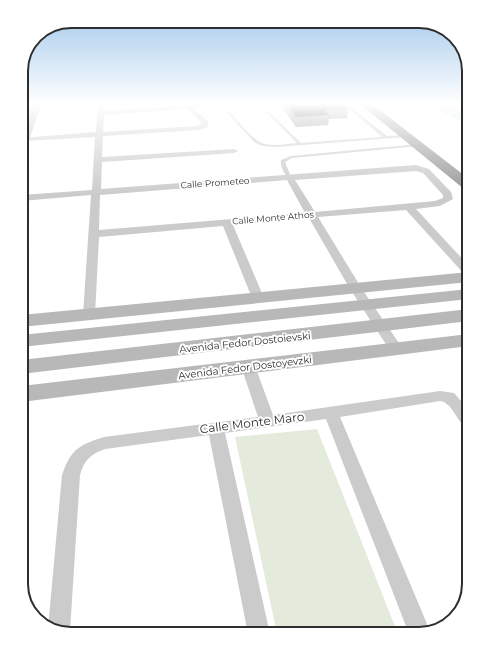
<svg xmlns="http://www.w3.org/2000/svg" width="490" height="655" viewBox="0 0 490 655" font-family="Montserrat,sans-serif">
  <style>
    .green { fill: #e5ebdc }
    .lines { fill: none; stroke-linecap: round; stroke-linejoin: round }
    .river { fill: #c9dfeb; fill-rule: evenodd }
    .lane { fill: #cbcbcb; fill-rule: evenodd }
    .street { fill: #cbcbcb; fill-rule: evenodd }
    .secondary { fill: #b8b8b8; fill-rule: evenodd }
    .highway { fill: #959595; fill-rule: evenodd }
    .wall { fill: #8a8a8a }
    .building { fill: #151515; stroke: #5b5b5b }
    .labels { text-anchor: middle; stroke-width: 4; stroke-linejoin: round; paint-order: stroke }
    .far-street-label { font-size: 9px; fill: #2e2e2e; stroke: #fff }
    .street-label { font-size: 10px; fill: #2e2e2e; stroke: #fff }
    .near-street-label { font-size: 12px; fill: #2e2e2e; stroke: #fff }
    .rim { fill: none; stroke: #2e2e2e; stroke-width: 2 }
  </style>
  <rect width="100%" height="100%" fill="#fff"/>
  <path class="green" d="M 317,429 L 398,634 L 277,634 L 235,437 Z"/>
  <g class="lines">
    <path class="river" d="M 428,104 L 448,104 L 469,113 L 469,124 L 430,107 Z"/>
    <path class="lane" d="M 343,104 L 347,104 L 387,136 L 406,135 L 408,136 L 406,137 L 276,147 L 263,146 L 255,143 L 227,113 L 230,112 C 237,120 253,140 262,143 C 273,147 286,144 297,143 L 265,111 L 266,109 L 301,143 L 382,137 Z
      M 418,144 L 419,144 L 419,146 L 292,158 L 285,162 L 291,177 L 289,178 C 284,175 280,165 281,160 L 291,156 Z"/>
    <path class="street" d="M 98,104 L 104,104 L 104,111 L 205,104 L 240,104 L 237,106 L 194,109 L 208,121 L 208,127 L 198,130 L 103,136 L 102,157 L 234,149 L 238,151 L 234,153 L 102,162 L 101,189 L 416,165 L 429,169 L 451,192 L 453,199 L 440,206 L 416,209 L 469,266 L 469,276 L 465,275 L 406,210 L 318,217 L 362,289 L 403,349 L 401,352 L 396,353 L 391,352 L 350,289 L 309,218 L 233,225 L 264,298 L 262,301 L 254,301 L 252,298 L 223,226 L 99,237 L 95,315 L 93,318 L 85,318 L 83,315 L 91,195 L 21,201 L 21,195 L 92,190 L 95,137 L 24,141 L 21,141 L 21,138 L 96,132 ZM 187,109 L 201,122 L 201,124 L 197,126 L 103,132 L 104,115 ZM 416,171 L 423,173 L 443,195 L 443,198 L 435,201 L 315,212 L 295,180 ZM 287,180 L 305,213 L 99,230 L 100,195 Z
      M 248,361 L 253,363 L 255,366 L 273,415 L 440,391 L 454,393 L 469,410 L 469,428 C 456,424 454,403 440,401 L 340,417 L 430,631 L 419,634 L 409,634 L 326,419 L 225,433 L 270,634 L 248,634 L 209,435 L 105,449 C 91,454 84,460 80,475 L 70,631 L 68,634 L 48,628 L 62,475 C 71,449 79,445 104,437 L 258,417 L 241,366 L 243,363 Z"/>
    <path class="secondary" d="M 31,104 L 41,104 L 27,147 L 21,150 L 21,131 Z
      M 469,272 L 469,282 L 21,327 L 21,315 Z
      M 469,289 L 469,299 L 21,347 L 21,335 Z
      M 469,309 L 469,321 L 21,374 L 21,360 Z
      M 469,334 L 469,346 L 21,402 L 21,386 Z"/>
    <path class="highway" d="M 360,104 L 372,104 L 469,179 L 469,191 L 464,189 Z"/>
  </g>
  <path class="wall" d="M 282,104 L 342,104 L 348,109 L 347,118 L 329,119 L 328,125 L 296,127 L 282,107 Z"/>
  <path class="building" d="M 286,104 L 342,104 L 348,109 L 325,110 L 329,115 L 296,117 Z"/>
  <linearGradient id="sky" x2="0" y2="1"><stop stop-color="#9bc5e9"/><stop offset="0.53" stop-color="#fff"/><stop offset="1" stop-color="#fff" stop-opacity="0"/></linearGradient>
  <rect width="490" height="196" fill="url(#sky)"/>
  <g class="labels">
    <g class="far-street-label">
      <text transform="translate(215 183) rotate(-4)" y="3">Calle Prometeo</text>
      <text transform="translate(273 218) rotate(-5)" y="3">Calle Monte Athos</text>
    </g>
    <g class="street-label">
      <text transform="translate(245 342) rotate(-6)" y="4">Avenida Fedor Dostoievski</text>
      <text transform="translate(245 367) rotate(-7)" y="4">Avenida Fedor Dostoyevzki</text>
    </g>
    <g class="near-street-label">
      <text transform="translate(252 423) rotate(-7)" y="4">Calle Monte Maro</text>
    </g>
  </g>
  <path d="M0 0H490V655H0ZM71 28H419A43 43 0 0 1 462 71V584A43 43 0 0 1 419 627H71A43 43 0 0 1 28 584V71A43 43 0 0 1 71 28Z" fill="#fff" fill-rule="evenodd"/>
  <path class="rim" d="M71 28H419A43 43 0 0 1 462 71V584A43 43 0 0 1 419 627H71A43 43 0 0 1 28 584V71A43 43 0 0 1 71 28Z"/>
</svg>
